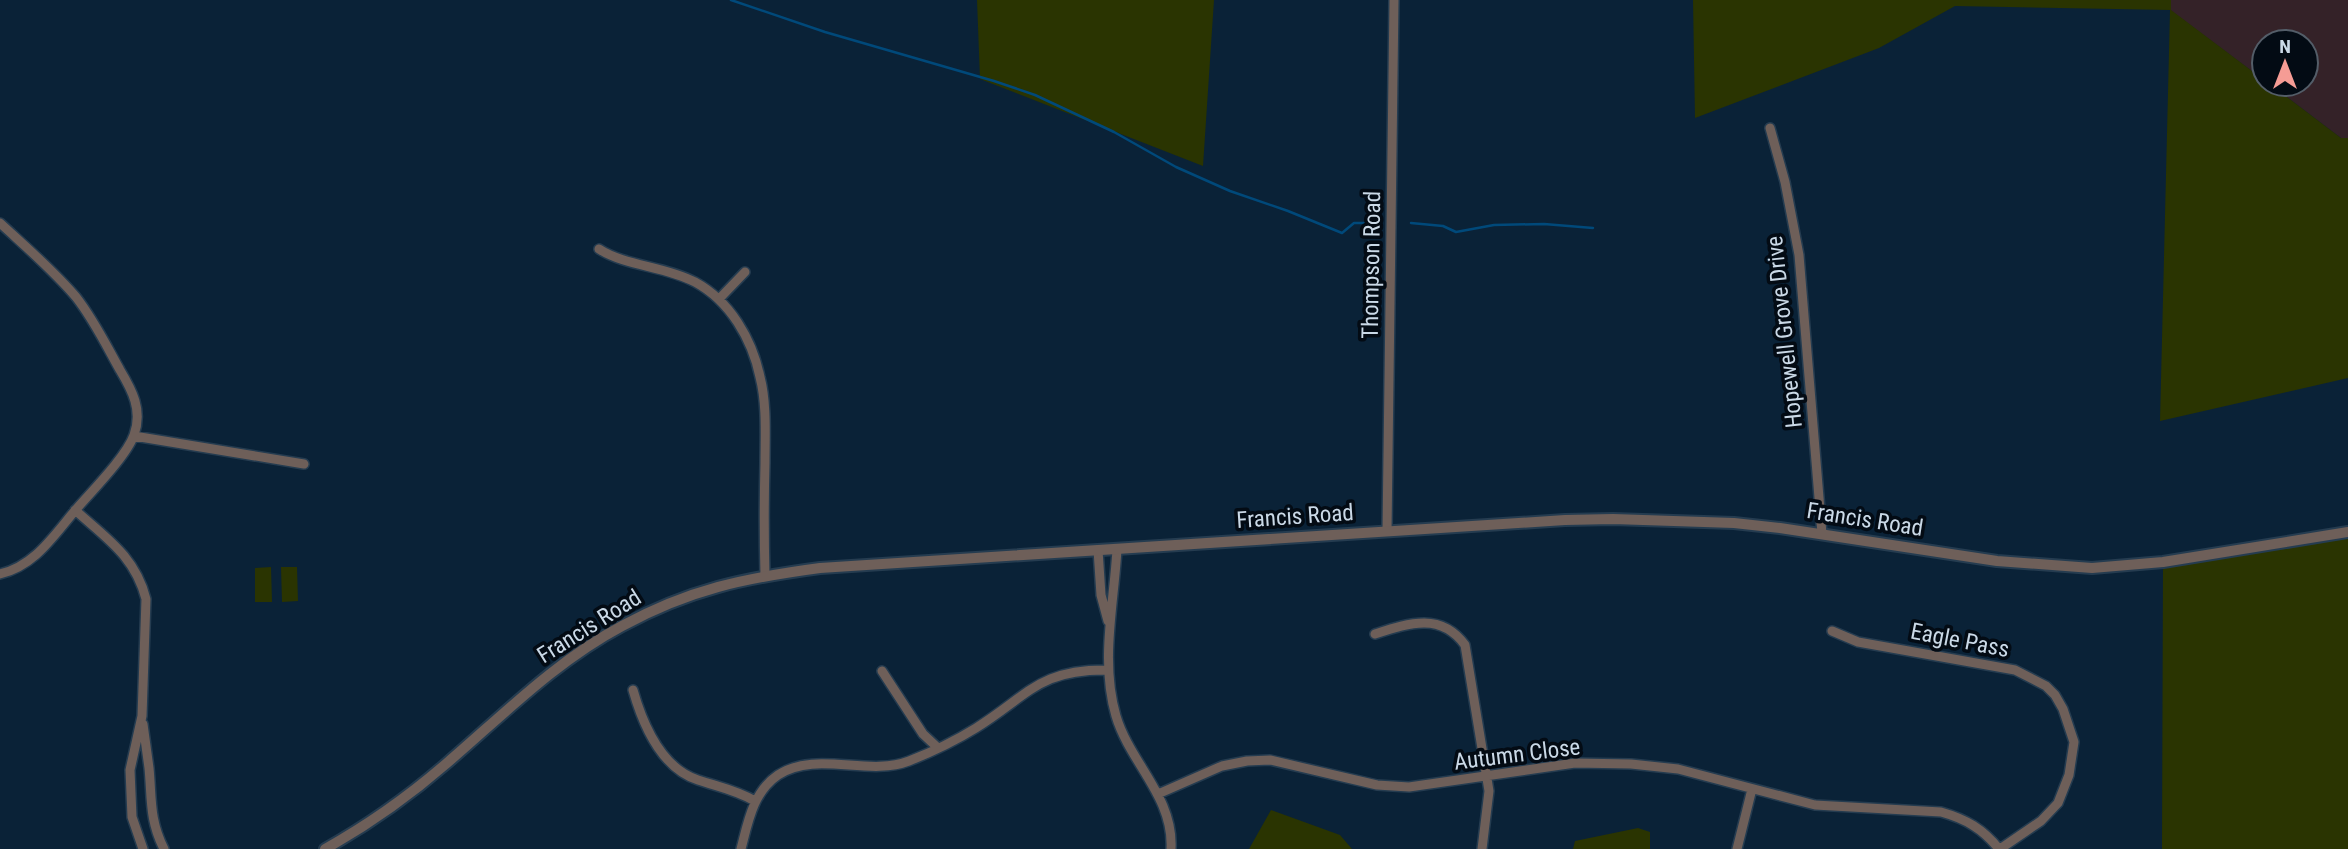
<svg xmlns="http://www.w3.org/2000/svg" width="2348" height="849" viewBox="0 0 2348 849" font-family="'Roboto Condensed',sans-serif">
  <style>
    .industrial { fill: #342228 }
    .green { fill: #2a3401 }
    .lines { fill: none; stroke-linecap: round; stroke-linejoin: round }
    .stream { stroke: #00497a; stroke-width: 2.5 }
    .minor-casing { stroke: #253c50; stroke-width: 12 }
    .tertiary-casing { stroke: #253c50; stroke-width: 14 }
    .minor { stroke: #6e5f59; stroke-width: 9 }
    .tertiary { stroke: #6e5f59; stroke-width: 10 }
    .labels { text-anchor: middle; stroke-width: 7; stroke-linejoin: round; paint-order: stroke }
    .street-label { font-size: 23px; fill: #cad9e7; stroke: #030b14 }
  </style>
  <rect width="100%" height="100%" fill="#0a2237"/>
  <path class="industrial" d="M 2171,0 L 2348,0 L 2348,138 L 2341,138 L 2270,84 L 2306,84 L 2306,42 L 2264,42 L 2264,80 L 2170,10 Z"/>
  <path class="green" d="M 977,0 L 1214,0 L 1203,166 L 980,79 Z
    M 1693,0 L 2171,0 L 2171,10 L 2264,80 L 2264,84 L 2270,84 L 2341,138 L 2348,138 L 2348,378 L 2160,421 L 2170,10 L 1955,6 L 1879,48 L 1695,118 Z
    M 2348,532 L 2348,849 L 2162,849 L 2163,562 Z
    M 271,567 L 272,602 L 255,602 L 255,568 Z
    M 281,567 L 297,567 L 298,601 L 282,602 Z
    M 1271,810 L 1340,835 L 1352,849 L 1249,849 Z
    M 1638,828 L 1650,832 L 1650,849 L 1573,849 L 1575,841 Z"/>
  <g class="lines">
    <path class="stream" d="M 731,0 L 825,32 L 994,81 L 1035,95 L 1114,132 L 1176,167 L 1230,191 L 1288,211 L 1342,233 L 1354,223 L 1378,223
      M 1411,223 L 1443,226 L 1456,232 L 1494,225 L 1544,224 L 1593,228"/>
    <g class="minor-casing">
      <path id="minor" d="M 1770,128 L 1785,182 L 1799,255 L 1822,534
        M 0,223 C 26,247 53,270 76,297 C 94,320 106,345 120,370 C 132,390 143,410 134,435 C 127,455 94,489 79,506 C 55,533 37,565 0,574
        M 599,249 C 625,266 665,266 695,282 C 730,301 752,339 760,377 C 767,404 765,435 765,463 C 764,500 764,538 765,576
        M 719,299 L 745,272
        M 134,436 L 304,464
        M 75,510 C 106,538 135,556 146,599 L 142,716 L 130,770 L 132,817 L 143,849
        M 1387,531 L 1394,0
        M 1117,549 C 1114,604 1100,662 1116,716 C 1130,763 1174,797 1171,849
        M 1098,550 L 1101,595 L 1108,621
        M 1832,631 L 1858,642 L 2015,670 L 2046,686 L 2055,695 L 2063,709 L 2074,742 L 2069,775 L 2058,803 L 2041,821 L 2000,849
        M 1375,634 C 1409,623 1441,612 1465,645 L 1489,791 L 1482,849
        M 882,671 L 923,734 L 938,748
        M 633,690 C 643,725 661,768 698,780 C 719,787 736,790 755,801
        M 143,724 C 145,739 147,754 149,768 C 152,799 149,819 164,849
        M 1158,794 L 1222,766 L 1247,761 L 1270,760 L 1377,785 L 1409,787 L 1575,763 L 1631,764 L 1678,769 L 1815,805 L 1941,812 C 1966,819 1983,829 1999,849
        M 741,849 C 748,822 753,792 778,775 C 816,750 868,777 909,761 C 932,752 955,741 976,728 C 1029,695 1039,669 1108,670
        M 1737,849 L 1752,789"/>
    </g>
    <g class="tertiary-casing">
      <path id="tertiary" d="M 325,849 C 368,825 409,796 447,763 C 503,715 556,661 622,626 C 690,589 745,578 820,568 L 1565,520 L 1613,519 L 1734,523 L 1780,528 L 1997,561 L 2092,568 L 2163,562 L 2348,532"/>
    </g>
    <use href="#minor" class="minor"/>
    <use href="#tertiary" class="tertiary"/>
  </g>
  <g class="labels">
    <g class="street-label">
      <text transform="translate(1371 265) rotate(-89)" y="8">Thompson Road</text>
      <text transform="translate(1784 332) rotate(-96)" y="8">Hopewell Grove Drive</text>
      <text transform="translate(1295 516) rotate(-4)" y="8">Francis Road</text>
      <text transform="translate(1865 519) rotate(9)" y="8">Francis Road</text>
      <text transform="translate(589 626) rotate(-32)" y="8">Francis Road</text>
      <text transform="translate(1960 640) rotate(11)" y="8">Eagle Pass</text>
      <text transform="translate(1517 754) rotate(-7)" y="8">Autumn Close</text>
    </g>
  </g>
  <g transform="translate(2285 63)"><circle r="33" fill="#030b14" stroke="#535d68" stroke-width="2"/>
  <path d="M0-5L12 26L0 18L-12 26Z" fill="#f59c95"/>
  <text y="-10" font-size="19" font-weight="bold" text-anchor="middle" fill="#cad9e7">N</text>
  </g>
</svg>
